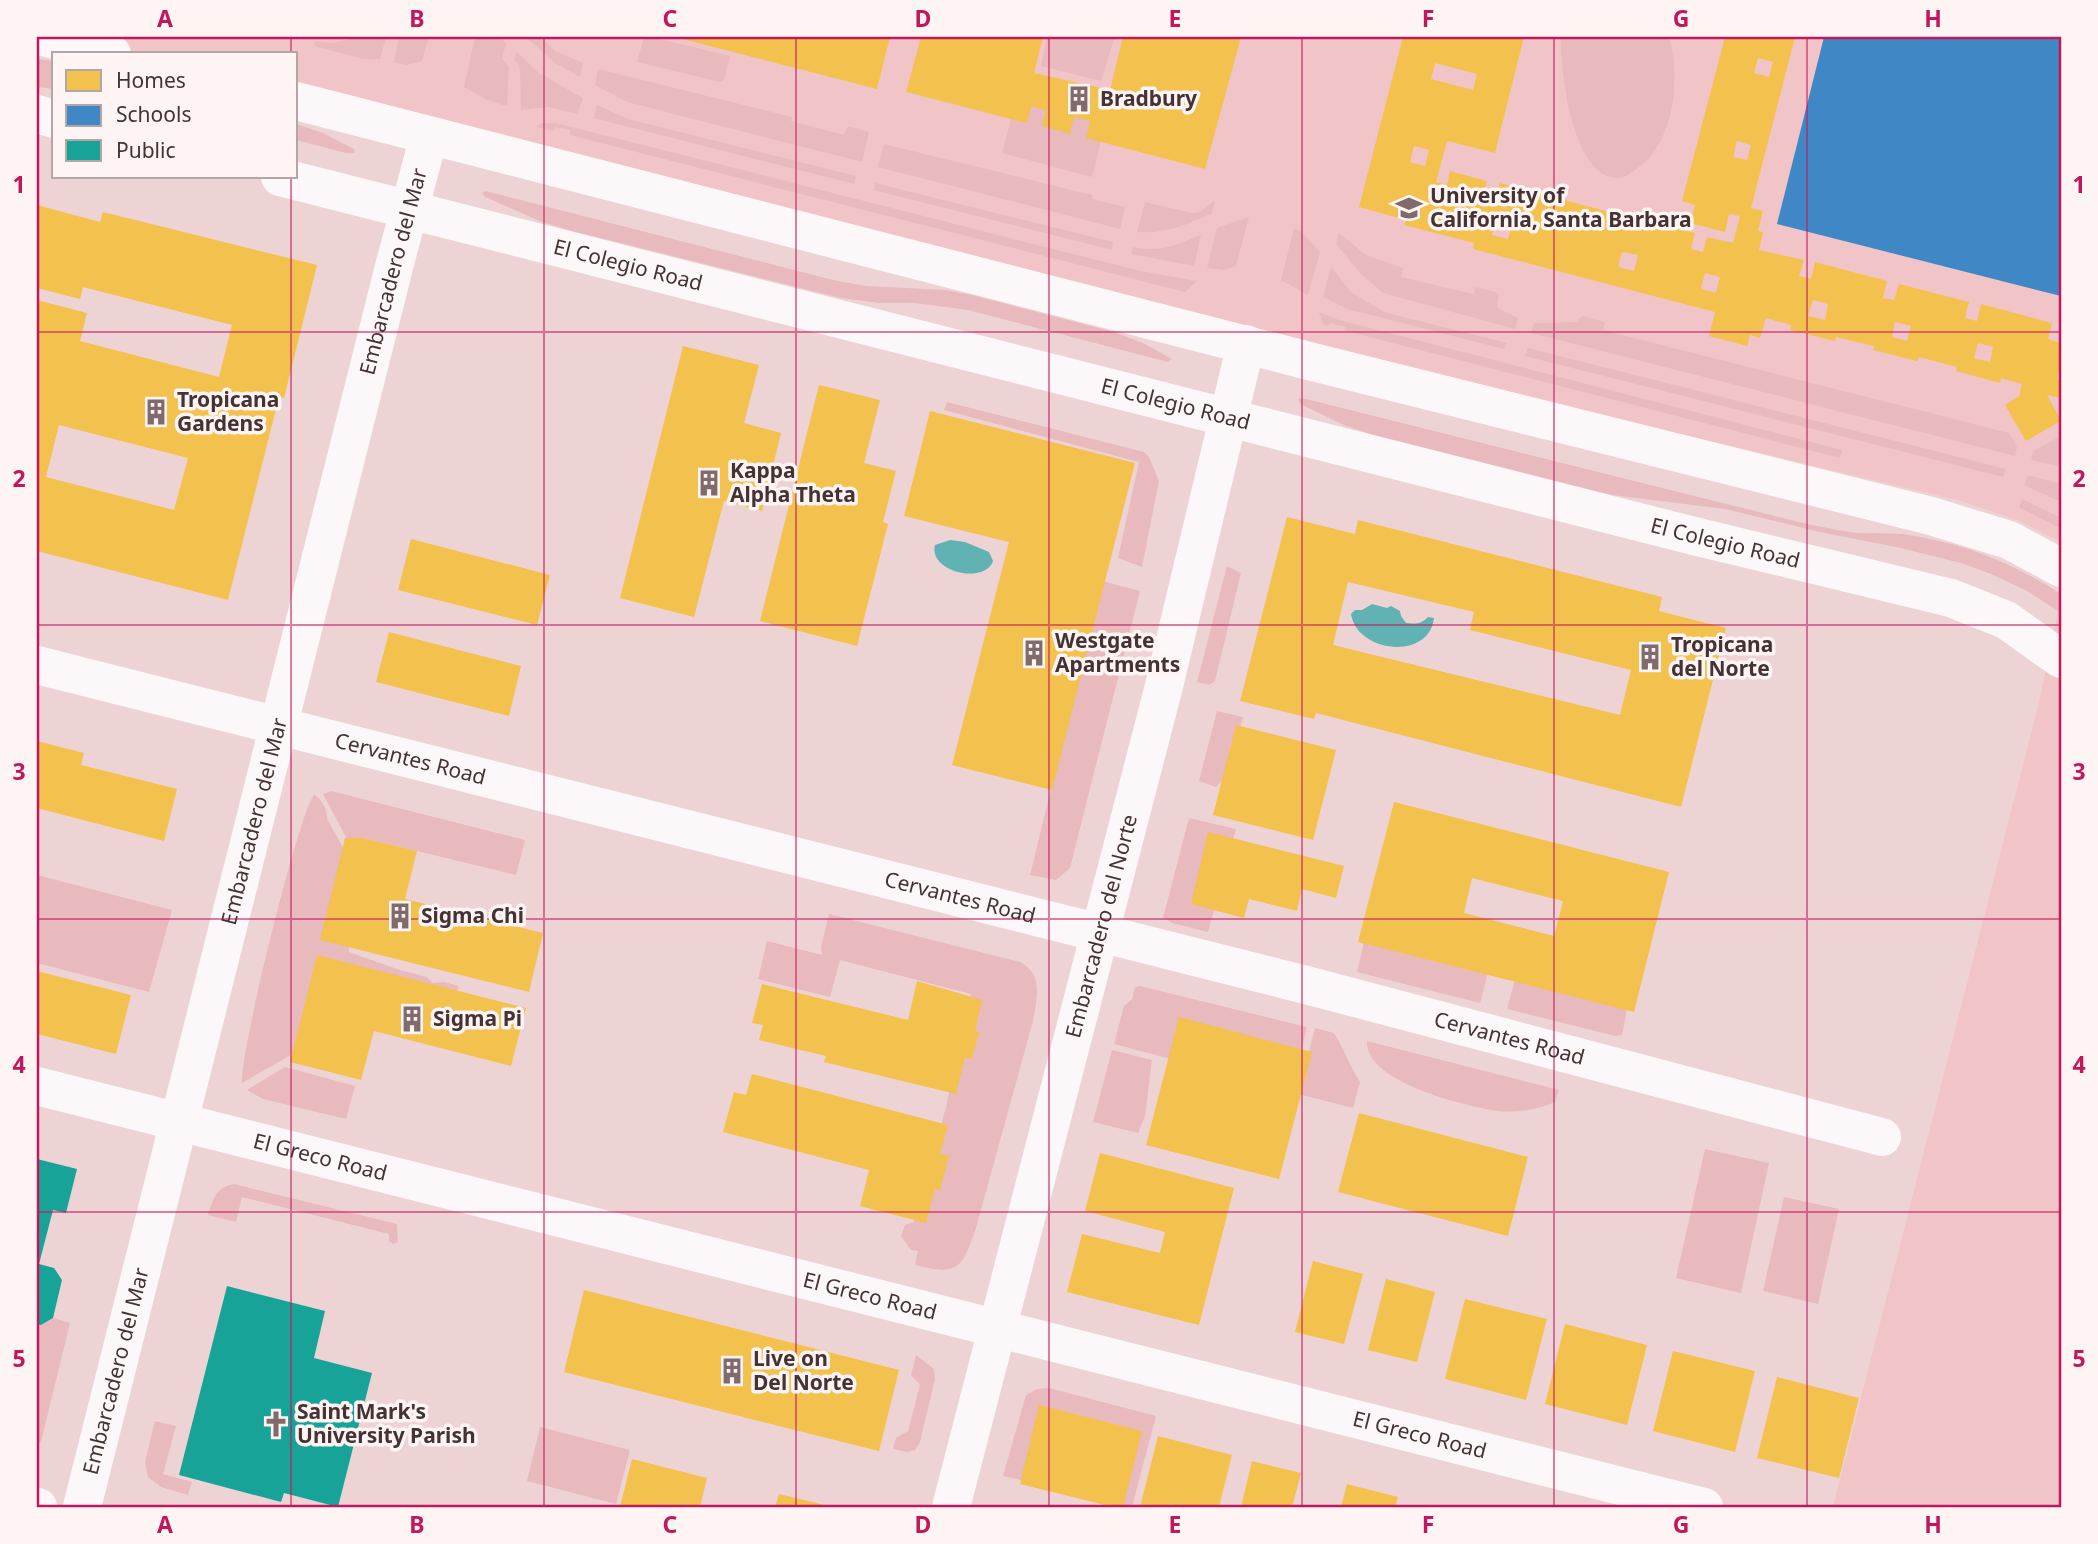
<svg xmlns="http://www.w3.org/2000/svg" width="2098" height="1544" viewBox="0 0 2098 1544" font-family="'Noto Sans',sans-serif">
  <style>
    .built { fill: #f1c5c8 }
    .green { fill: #e8babd }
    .water { fill: #61b2b2 }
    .homes { fill: #f2c14e; fill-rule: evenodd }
    .schools { fill: #3f88c5 }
    .public { fill: #17a398 }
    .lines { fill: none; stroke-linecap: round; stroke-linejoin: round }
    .minor { stroke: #fcf8f9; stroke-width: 38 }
    .secondary { stroke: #fcf8f9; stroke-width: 38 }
    .grid { fill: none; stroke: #c2185b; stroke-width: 2; stroke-opacity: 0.55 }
    .labels { text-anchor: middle; stroke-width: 7; stroke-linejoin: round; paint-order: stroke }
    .poi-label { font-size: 21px; font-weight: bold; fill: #453233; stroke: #fef4f4; text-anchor: start }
    .street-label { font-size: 21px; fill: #453233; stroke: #fef4f4 }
    .neatline { fill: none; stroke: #c2185b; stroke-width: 2.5 }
    .grid-label { font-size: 23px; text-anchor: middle; font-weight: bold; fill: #c2185b }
  </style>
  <rect width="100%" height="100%" fill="#eed3d5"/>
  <path class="built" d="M 69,37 L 2061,37 L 2061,542 L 2019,521 L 1961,501 L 1217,323 L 296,93 L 296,54 L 139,54 Z
    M 2061,597 L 2061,1507 L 1833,1507 L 2038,706 Z"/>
  <path class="green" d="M 360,37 L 386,37 L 380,59 L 363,59 L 314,46 L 315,41 L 333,43 Z
    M 399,37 L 429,37 L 422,61 L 406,65 L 394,62 Z
    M 475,37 L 500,37 L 506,43 L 502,59 L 509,67 L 507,106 L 487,100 L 464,87 Z
    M 526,37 L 540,37 L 555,51 L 583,63 L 580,77 L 555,63 Z
    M 644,37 L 651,37 L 730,56 L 724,80 L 720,82 L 637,62 Z
    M 1047,37 L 1115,37 L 1101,81 L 1041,66 Z
    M 1561,37 L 1669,37 C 1681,77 1675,145 1635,170 C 1629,174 1623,179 1616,178 C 1572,176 1560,70 1561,37 Z
    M 517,52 L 539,73 L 583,98 L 577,114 L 548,107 L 521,110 L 520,69 L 514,59 Z
    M 37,59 L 54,61 L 54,89 L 37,87 Z
    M 598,69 L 792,117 L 791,121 L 844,135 L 848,126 L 869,132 L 862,162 L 627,102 L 595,85 Z
    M 1017,97 L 1106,120 L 1092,177 L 1002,153 Z
    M 597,105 L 628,119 L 856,176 L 854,184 L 594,118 Z
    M 542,123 L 556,123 L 1141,271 L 1197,281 L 1185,292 L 570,135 L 570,130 L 555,127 L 553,131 L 536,127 Z
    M 296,124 L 323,133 L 354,149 L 355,153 L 346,153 L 296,140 Z
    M 884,144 L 1092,195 L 1092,199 L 1125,207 L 1120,229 L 878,167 Z
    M 875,183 L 1113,242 L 1112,250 L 874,190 Z
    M 486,191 L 833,280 L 866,286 L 946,290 L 976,296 L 1114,332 L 1143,343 L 1172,359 L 1168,362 L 968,310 L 915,303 L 879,303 L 841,298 L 572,231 L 542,222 L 485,197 L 482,193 Z
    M 1215,200 L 1212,213 C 1187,225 1165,234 1137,232 L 1145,202 L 1192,213 L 1200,212 Z
    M 1249,217 L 1236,266 L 1224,270 L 1207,268 L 1217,228 Z
    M 1294,228 L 1302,232 L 1320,252 L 1308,295 L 1281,280 Z
    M 1339,233 L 1366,255 L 1403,268 L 1401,277 L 1473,294 L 1476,287 L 1496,292 L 1499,295 L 1497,308 L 1518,318 L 1515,329 L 1383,293 L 1362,275 L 1336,244 Z
    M 1201,234 L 1194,266 L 1131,254 L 1133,247 C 1157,253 1179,245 1201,234 Z
    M 1331,267 L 1351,292 L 1384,312 L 1507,343 L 1504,349 L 1347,309 L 1323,297 Z
    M 1319,312 L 1339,320 L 1842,450 L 1840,458 L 1346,331 L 1346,327 L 1330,323 L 1327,326 L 1323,324 Z
    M 1582,316 L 1605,322 L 1603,330 L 2009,433 L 2017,447 L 2015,456 L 1531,333 L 1534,323 L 1576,322 Z
    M 1528,348 L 2006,469 L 2003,477 L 1525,356 Z
    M 1302,398 L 1811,525 C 1827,527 1843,532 1859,533 C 1873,533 1887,533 1902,534 C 1960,542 2012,562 2061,594 L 2061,613 L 2027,591 L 1991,574 L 1961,563 L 1901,548 L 1820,532 L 1725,509 L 1612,495 L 1370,434 L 1344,425 L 1300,404 L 1298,399 Z
    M 947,402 L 1144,452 L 1149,457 L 1159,481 L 1142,567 L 1118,558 L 1139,462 L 944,410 Z
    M 2061,436 L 2061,467 L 2031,460 L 2033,451 Z
    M 2028,475 L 2061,484 L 2061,502 L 2024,485 Z
    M 2022,499 L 2061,518 L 2061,529 L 2019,507 Z
    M 1227,566 L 1241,573 L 1215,681 L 1209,685 L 1197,682 Z
    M 1102,581 L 1140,591 L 1070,868 L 1056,880 L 1030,875 Z
    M 1217,711 L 1243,717 L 1227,776 L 1216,787 L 1199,781 Z
    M 331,791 L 525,840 L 516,875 L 363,838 L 348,841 L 323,794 Z
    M 314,795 C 322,799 328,811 327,819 L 349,858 L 349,952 L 400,970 L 427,977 L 433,983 L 444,982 L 459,986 L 454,1002 L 296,1052 L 242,1083 C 239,1056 299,812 314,795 Z
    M 1189,818 L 1236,829 L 1208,932 L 1172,923 L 1163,918 Z
    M 37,875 L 172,910 L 149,992 L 37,963 Z
    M 829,914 L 1020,962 C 1044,975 1037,997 1033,1021 L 976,1228 C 962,1269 959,1276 915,1265 L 918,1251 L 911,1250 L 901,1236 L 905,1225 L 914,1222 L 946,1107 L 971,994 L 840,960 L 830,997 L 758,979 L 767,941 L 822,955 L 821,947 Z
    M 1365,938 L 1489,969 L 1480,1003 L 1357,972 Z
    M 1516,976 L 1628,1004 L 1622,1035 L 1615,1036 L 1507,1009 Z
    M 1140,986 L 1307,1027 L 1301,1052 L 1171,1059 L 1114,1044 L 1124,1006 L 1132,999 L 1135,987 Z
    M 1315,1028 L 1334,1033 C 1344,1049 1350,1067 1360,1082 L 1353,1108 L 1298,1094 Z
    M 1367,1041 L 1559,1090 L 1555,1102 C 1537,1110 1517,1113 1497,1111 C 1465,1106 1364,1082 1367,1041 Z
    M 1112,1050 L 1152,1060 L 1145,1116 L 1138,1133 L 1093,1122 Z
    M 285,1067 L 355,1086 L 346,1119 L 263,1099 L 247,1090 Z
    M 1705,1149 L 1769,1163 L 1741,1293 L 1676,1278 Z
    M 234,1184 L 397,1224 L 398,1242 L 393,1244 L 389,1241 L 389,1234 L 242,1197 L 236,1222 L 208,1215 C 213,1199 216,1187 234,1184 Z
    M 1784,1197 L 1839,1209 L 1818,1304 L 1763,1291 Z
    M 53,1318 L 70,1323 L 41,1442 L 37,1444 L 37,1324 L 42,1325 Z
    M 916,1355 L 934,1369 L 935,1379 L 920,1442 L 915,1450 L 907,1452 L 893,1449 L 896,1438 L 908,1431 L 920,1385 L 911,1375 Z
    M 1049,1388 L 1156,1416 L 1132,1507 L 1003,1476 L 1026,1395 L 1037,1389 Z
    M 155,1421 L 176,1426 L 163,1474 L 192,1482 L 188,1495 L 161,1487 L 148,1477 L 145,1462 Z
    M 540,1427 L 630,1450 L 616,1504 L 527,1481 Z"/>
  <path class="water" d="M 950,540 L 965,542 L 989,552 L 993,561 C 985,585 928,572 935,545 Z
    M 1372,604 L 1387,608 L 1391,606 L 1400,611 L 1401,616 L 1406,623 C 1416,624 1421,624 1428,617 L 1434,618 C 1429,661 1357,653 1351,614 L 1355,610 L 1362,610 Z"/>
  <path class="homes" d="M 675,37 L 890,37 L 877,89 Z
    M 921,37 L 1043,37 L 1034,73 L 1110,90 L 1123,37 L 1241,37 L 1205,169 L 1086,138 L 1090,121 L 1074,117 L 1070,134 L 1042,126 L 1046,110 L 1031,106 L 1027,123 L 906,92 Z
    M 1403,37 L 1524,37 L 1495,153 L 1447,141 L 1436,182 L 1447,185 L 1450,171 L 1487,181 L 1483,195 L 1495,198 L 1500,183 L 1613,213 L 1610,227 L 1621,230 L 1625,215 L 1695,233 L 1691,249 L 1703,252 L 1707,237 L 1733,243 L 1740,216 L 1729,214 L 1725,232 L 1690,223 L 1695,205 L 1682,201 L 1725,37 L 1795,37 L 1751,208 L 1763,211 L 1758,231 L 1763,232 L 1759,250 L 1804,260 L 1799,276 L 1811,279 L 1815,262 L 1887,281 L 1883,298 L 1894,300 L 1899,284 L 1969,302 L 1965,318 L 1977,321 L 1981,304 L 2052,323 L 2048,339 L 2061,343 L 2061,364 L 2057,379 L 2061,380 L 2061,398 L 2047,395 L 2061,421 L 2026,441 L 2005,405 L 2019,396 L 2022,384 L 2001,378 L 2000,383 L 1956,371 L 1957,367 L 1919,357 L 1917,361 L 1873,350 L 1874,346 L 1836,337 L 1835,341 L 1790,330 L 1791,325 L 1766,318 L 1760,338 L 1750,335 L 1747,346 L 1709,336 L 1715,312 L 1473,249 L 1474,243 L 1404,225 L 1406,220 L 1359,207 ZM 1758,58 L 1773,62 L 1769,77 L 1754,73 ZM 1435,63 L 1477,74 L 1473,90 L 1431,79 ZM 1737,141 L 1751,145 L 1747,160 L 1733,157 ZM 1414,146 L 1429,150 L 1425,166 L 1410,162 ZM 1496,220 L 1512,224 L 1508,239 L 1492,235 ZM 1622,252 L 1638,255 L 1634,271 L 1618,267 ZM 1705,273 L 1720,277 L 1716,293 L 1701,289 ZM 1813,300 L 1828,304 L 1825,320 L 1808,316 ZM 1895,322 L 1911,326 L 1907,341 L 1892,337 ZM 1978,343 L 1993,347 L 1990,362 L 1974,358 Z
    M 37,205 L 100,222 L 103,212 L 317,265 L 284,398 L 279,397 L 228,600 L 37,551 L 37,300 L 87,313 L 80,341 L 219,377 L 232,325 L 83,287 L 80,299 L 37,288 ZM 59,425 L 188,458 L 174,510 L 46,477 Z
    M 683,346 L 759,365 L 744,423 L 781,433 L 762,511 L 724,501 L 694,617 L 620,598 Z
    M 819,385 L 880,400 L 864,463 L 896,471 L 883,522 L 888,524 L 857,646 L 760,621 Z
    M 930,411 L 1135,463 L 1052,790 L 952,765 L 1009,542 L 904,516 Z
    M 1287,517 L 1355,534 L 1358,520 L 1662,597 L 1659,611 L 1726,628 L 1681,807 L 1316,713 L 1314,719 L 1240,701 ZM 1348,582 L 1474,612 L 1470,630 L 1631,670 L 1620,715 L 1333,645 Z
    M 411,539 L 550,575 L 537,625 L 398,590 Z
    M 389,632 L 521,666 L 509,716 L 376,682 Z
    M 1236,725 L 1336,750 L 1313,840 L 1213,815 Z
    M 37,741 L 84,753 L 81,765 L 177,789 L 164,841 L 37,808 Z
    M 1394,802 L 1669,872 L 1634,1012 L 1358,942 ZM 1472,878 L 1563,901 L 1554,936 L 1464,913 Z
    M 1208,832 L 1344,866 L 1336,898 L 1302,889 L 1297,911 L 1249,899 L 1244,918 L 1191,904 Z
    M 345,838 L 363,838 L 417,851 L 405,899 L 543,933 L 529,992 L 320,940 Z
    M 317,955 L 526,1008 L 511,1066 L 374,1031 L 361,1080 L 290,1062 Z
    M 37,971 L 131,995 L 116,1054 L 37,1034 Z
    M 917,981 L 982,1000 L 975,1031 L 979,1032 L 972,1059 L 965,1057 L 956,1094 L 824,1062 L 826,1056 L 759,1040 L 763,1025 L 752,1023 L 762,984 L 908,1020 Z
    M 1179,1017 L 1312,1052 L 1279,1179 L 1146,1145 Z
    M 752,1074 L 948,1125 L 940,1154 L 949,1156 L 940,1190 L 935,1189 L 926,1223 L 860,1206 L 869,1170 L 723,1132 L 734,1092 L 746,1095 Z
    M 1359,1113 L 1528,1157 L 1508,1236 L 1338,1192 Z
    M 1100,1153 L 1234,1188 L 1199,1325 L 1067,1292 L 1082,1234 L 1160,1253 L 1165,1232 L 1085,1211 Z
    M 1313,1261 L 1363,1274 L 1344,1344 L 1295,1332 Z
    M 1386,1279 L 1435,1292 L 1417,1362 L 1368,1350 Z
    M 584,1290 L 899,1370 L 879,1451 L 564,1372 Z
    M 1465,1299 L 1547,1319 L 1526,1400 L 1445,1379 Z
    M 1565,1324 L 1647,1345 L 1627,1425 L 1545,1404 Z
    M 1673,1351 L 1755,1371 L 1735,1452 L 1653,1431 Z
    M 1777,1377 L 1859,1398 L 1839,1478 L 1757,1458 Z
    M 1039,1405 L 1142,1431 L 1123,1507 L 1113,1507 L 1020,1484 Z
    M 1158,1436 L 1232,1455 L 1219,1507 L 1140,1507 Z
    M 632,1459 L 707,1478 L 700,1507 L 620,1507 Z
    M 1252,1461 L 1301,1473 L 1292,1507 L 1241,1507 Z
    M 1347,1484 L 1398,1497 L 1395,1507 L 1341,1507 Z
    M 779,1494 L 829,1506 L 829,1507 L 775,1507 Z"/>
  <path class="schools" d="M 1824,37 L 2061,37 L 2061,296 L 1777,224 Z"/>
  <path class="public" d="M 37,1159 L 77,1169 L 66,1213 L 53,1210 L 39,1264 L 54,1268 L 62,1280 L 53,1318 L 41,1325 L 37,1324 Z
    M 227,1286 L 325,1311 L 314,1358 L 372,1373 L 338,1507 L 284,1493 L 281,1502 L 179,1475 Z"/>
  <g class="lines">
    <g class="minor">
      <path id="s1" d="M 37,665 L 1306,985 L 1882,1137"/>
      <path id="s2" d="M 37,1086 L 1704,1507"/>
      <path d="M 37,1507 L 38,1507"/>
      <path id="s3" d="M 82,1507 L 395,263 L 429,136"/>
      <path id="s4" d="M 951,1507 L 1164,686 L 1246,344"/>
    </g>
    <g class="secondary">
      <path d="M 43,37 L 112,54"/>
      <path d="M 296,101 L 1309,361 L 1931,516 L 2009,540 L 2061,568"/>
      <path d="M 37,114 L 54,119"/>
      <path id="s5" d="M 280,177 L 1698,537 L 1951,598 L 2006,620 L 2061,659"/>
    </g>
  </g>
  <path class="grid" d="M 291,37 L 291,54M 544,37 L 544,1507M 796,37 L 796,1507M 1049,37 L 1049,1507M 1302,37 L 1302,1507M 1554,37 L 1554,1507M 1807,37 L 1807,1507M 291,177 L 291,1507M 37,332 L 2061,332M 37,625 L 2061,625M 37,919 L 2061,919M 37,1212 L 2061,1212"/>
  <defs>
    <g id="building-bare" transform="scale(2.1)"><path d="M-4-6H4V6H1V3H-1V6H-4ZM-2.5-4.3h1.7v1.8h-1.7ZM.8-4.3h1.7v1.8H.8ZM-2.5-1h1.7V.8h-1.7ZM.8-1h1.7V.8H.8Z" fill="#806a6c" stroke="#fef4f4" stroke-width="2.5" paint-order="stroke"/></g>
    <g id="university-bare" transform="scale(2.1)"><path d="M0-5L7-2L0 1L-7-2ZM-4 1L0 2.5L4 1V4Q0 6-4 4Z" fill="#806a6c" stroke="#fef4f4" stroke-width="2.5" paint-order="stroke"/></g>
    <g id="church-bare" transform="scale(2.1)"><path d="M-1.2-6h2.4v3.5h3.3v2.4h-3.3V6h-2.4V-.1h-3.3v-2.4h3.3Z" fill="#806a6c" stroke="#fef4f4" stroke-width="2.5" paint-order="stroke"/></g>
  </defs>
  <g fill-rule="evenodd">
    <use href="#building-bare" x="1079" y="99"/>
    <use href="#university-bare" x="1409" y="208"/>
    <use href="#building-bare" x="156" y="412"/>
    <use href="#building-bare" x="709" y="483"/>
    <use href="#building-bare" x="1034" y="653"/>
    <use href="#building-bare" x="1650" y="657"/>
    <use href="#building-bare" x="400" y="916"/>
    <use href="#building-bare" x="412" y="1019"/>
    <use href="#building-bare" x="732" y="1371"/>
    <use href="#church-bare" x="276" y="1424"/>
  </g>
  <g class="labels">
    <g class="poi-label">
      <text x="1100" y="106">Bradbury</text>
      <text x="1430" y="203">University of<tspan x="1430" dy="24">California, Santa Barbara</tspan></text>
      <text x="177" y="407">Tropicana<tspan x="177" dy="24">Gardens</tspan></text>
      <text x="730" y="478">Kappa<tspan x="730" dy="24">Alpha Theta</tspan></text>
      <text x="1055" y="648">Westgate<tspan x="1055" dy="24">Apartments</tspan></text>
      <text x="1671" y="652">Tropicana<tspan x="1671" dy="24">del Norte</tspan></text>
      <text x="421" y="923">Sigma Chi</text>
      <text x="433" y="1026">Sigma Pi</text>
      <text x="753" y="1366">Live on<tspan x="753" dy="24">Del Norte</tspan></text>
      <text x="297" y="1419">Saint Mark's<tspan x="297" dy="24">University Parish</tspan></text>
    </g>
    <g class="street-label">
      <text dy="7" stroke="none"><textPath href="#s5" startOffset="359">El Colegio Road</textPath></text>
      <text dy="7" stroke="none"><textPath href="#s3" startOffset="1274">Embarcadero del Mar</textPath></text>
      <text dy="7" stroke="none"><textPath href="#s5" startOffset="924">El Colegio Road</textPath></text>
      <text dy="7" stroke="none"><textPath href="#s5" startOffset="1491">El Colegio Road</textPath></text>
      <text dy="7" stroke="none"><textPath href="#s1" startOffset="385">Cervantes Road</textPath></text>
      <text dy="7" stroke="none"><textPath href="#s3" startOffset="707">Embarcadero del Mar</textPath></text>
      <text dy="7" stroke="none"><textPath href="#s1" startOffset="952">Cervantes Road</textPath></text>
      <text dy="7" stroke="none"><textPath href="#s4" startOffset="600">Embarcadero del Norte</textPath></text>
      <text dy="7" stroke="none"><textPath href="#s1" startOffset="1519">Cervantes Road</textPath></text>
      <text dy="7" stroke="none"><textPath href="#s2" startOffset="292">El Greco Road</textPath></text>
      <text dy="7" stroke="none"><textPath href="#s2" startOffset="859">El Greco Road</textPath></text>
      <text dy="7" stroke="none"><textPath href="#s3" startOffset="140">Embarcadero del Mar</textPath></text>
      <text dy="7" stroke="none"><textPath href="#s2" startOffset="1426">El Greco Road</textPath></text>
    </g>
  </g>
  <rect width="2098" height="1544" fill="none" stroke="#fef4f4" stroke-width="77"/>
  <rect x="52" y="52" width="245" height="126" fill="#fef4f4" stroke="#b4a6a7" stroke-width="2"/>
  <rect x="66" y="70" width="35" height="21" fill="#f2c14e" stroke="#b4a6a7" stroke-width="2"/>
  <text x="116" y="88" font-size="21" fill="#453233">Homes</text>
  <rect x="66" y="105" width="35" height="21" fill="#3f88c5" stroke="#b4a6a7" stroke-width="2"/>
  <text x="116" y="122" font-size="21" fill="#453233">Schools</text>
  <rect x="66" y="140" width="35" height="21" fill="#17a398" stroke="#b4a6a7" stroke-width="2"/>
  <text x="116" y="158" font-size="21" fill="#453233">Public</text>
  <rect x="38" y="38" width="2022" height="1468" class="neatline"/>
  <g class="grid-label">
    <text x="165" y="27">A</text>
    <text x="417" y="27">B</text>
    <text x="670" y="27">C</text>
    <text x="923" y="27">D</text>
    <text x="1175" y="27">E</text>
    <text x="1428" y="27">F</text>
    <text x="1681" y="27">G</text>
    <text x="1933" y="27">H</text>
    <text x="19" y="193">1</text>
    <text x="2079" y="193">1</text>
    <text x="19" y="487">2</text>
    <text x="2079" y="487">2</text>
    <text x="19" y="780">3</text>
    <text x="2079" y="780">3</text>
    <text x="19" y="1073">4</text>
    <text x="2079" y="1073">4</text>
    <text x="19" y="1367">5</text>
    <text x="2079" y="1367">5</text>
    <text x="165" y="1533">A</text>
    <text x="417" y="1533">B</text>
    <text x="670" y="1533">C</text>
    <text x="923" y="1533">D</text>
    <text x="1175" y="1533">E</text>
    <text x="1428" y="1533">F</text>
    <text x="1681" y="1533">G</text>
    <text x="1933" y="1533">H</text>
  </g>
</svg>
